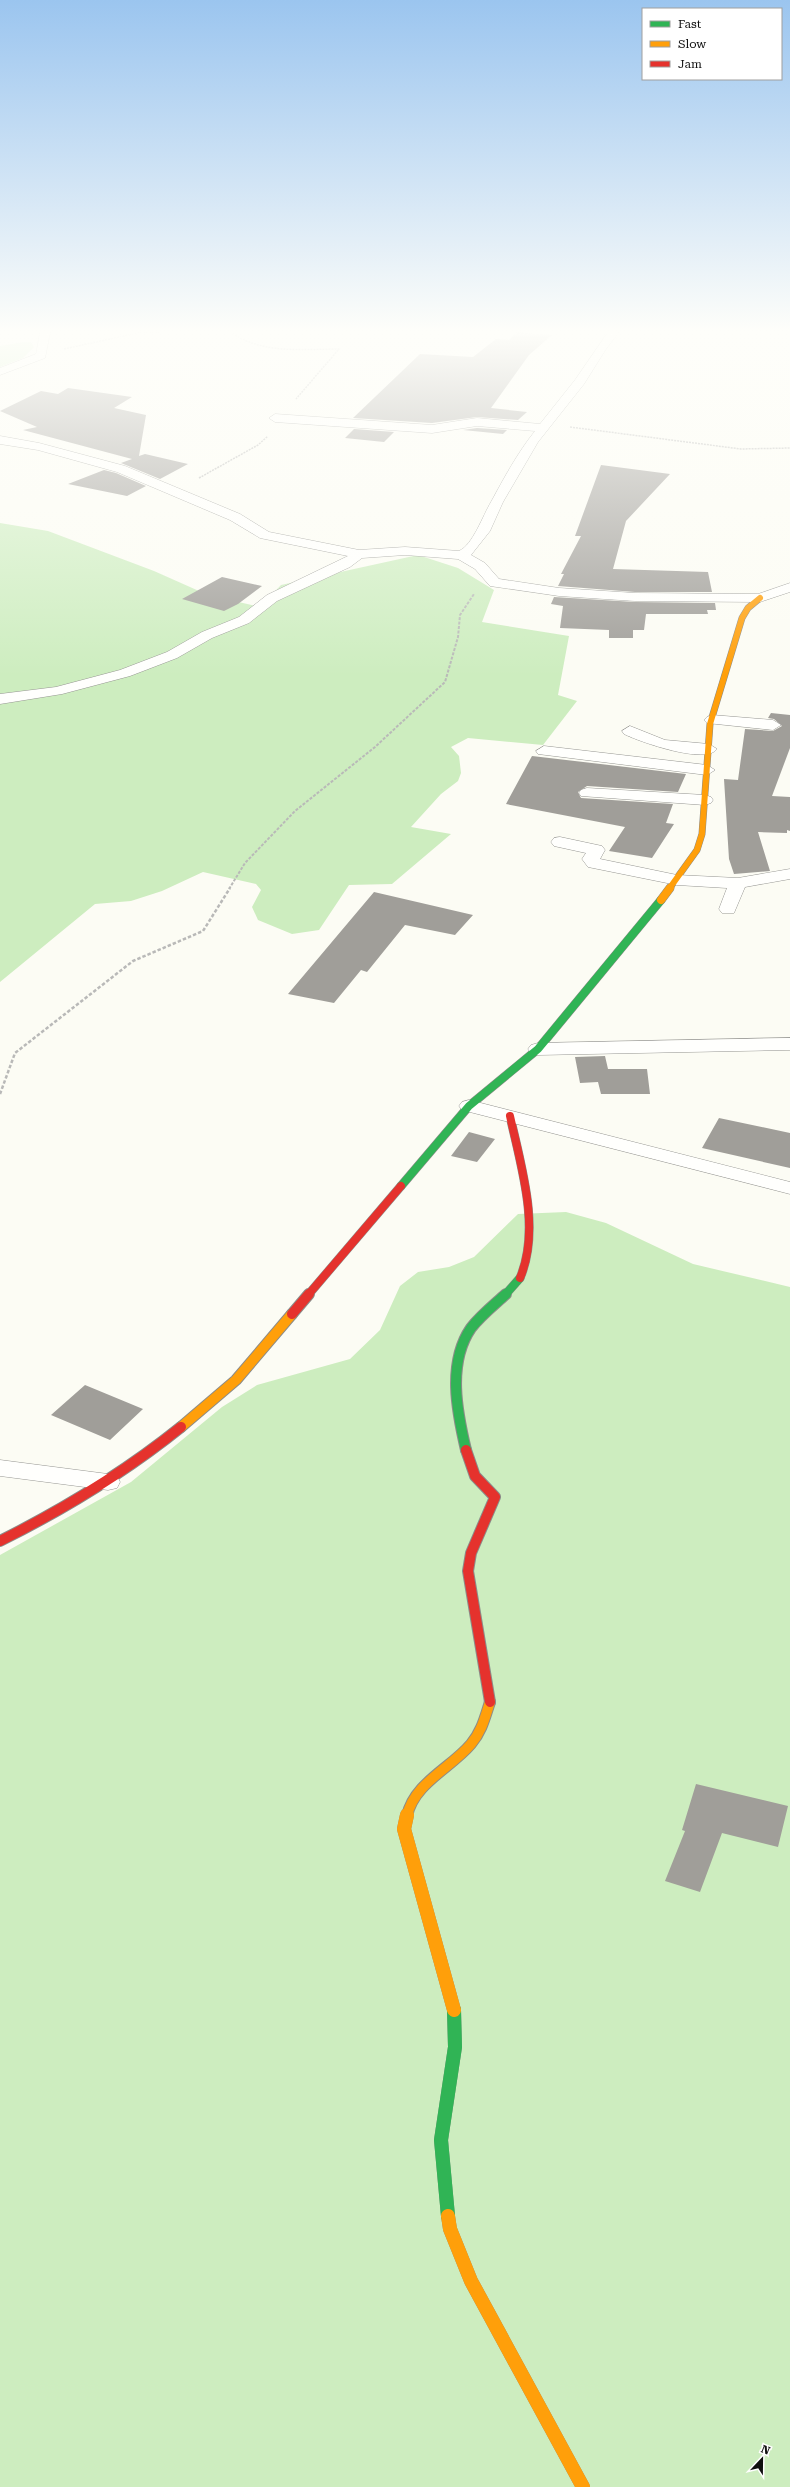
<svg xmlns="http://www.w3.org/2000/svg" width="790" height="2487" viewBox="0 0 790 2487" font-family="'Roboto Serif',serif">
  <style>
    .forest { fill: #cdedbf }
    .building { fill: #a09e99 }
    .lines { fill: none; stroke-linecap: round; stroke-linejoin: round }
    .street-casing { stroke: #969692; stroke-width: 1 }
    .fast-far2-casing { stroke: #8c8c89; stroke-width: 9 }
    .fast-far1-casing { stroke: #8c8c89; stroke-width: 12 }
    .fast-casing { stroke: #8c8c89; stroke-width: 14 }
    .slow-far3-casing { stroke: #8c8c89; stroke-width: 7 }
    .slow-far2-casing { stroke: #8c8c89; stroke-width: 9 }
    .slow-far1-casing { stroke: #8c8c89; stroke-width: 12 }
    .slow-casing { stroke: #8c8c89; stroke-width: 14 }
    .jam-far1-casing { stroke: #8c8c89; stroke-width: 9 }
    .jam-casing { stroke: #8c8c89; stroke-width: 12 }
    .path-far2 { stroke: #b9b9b8; stroke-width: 1.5; stroke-dasharray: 2 1; stroke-linecap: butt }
    .path-far1 { stroke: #b9b9b8; stroke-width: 2; stroke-dasharray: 3 1.5; stroke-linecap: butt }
    .path { stroke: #b9b9b8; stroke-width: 2.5; stroke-dasharray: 3.5 2; stroke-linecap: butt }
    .street { fill: #fffffd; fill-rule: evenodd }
    .fast-far2 { stroke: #30b455; stroke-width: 8 }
    .fast-far1 { stroke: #30b455; stroke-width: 10 }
    .fast { stroke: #30b455; stroke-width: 14 }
    .slow-far3 { stroke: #ff9f0a; stroke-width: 6 }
    .slow-far2 { stroke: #ff9f0a; stroke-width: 8 }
    .slow-far1 { stroke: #ff9f0a; stroke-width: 10 }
    .slow { stroke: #ff9f0a; stroke-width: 14 }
    .jam-far1 { stroke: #e5322d; stroke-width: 8 }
    .jam { stroke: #e5322d; stroke-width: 10 }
  </style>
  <rect width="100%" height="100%" fill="#fcfcf4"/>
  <path class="forest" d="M 23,342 L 31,342 L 34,347 L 23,358 L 0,367 L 0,346 Z
    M 0,523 L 48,531 L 154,571 L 208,595 L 260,607 L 281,585 L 418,555 L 458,568 L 494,590 L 482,622 L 569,636 L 558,695 L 577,701 L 543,745 L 468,738 L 451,747 L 459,756 L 461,773 L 458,781 L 441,794 L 411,827 L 451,834 L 392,884 L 349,885 L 319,930 L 292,934 L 258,920 L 252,907 L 261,890 L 256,884 L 203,872 L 162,891 L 131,901 L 95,904 L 0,982 Z
    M 566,1212 L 606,1223 L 693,1264 L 790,1287 L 790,2487 L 0,2487 L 0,1555 L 131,1482 L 222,1407 L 257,1385 L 350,1359 L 380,1330 L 400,1286 L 418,1272 L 449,1267 L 474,1257 L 518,1214 Z"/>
  <path class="building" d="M 517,332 L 552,335 L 529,355 L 491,408 L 527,412 L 518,420 L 477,417 L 432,423 L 353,418 L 420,354 L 473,357 L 496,339 L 509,340 Z
    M 68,388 L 132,397 L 114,408 L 146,415 L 139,456 L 145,454 L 188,464 L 160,479 L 121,463 L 132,459 L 23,430 L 37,427 L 0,411 L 41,391 L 58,394 Z
    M 477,428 L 507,430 L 503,434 L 463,430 Z
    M 354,429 L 394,432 L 384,442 L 345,438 Z
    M 601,465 L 670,474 L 626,521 L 613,569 L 708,572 L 712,592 L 635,592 L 558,586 L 564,574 L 561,574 L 581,536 L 575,536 Z
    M 104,470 L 116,473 L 146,486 L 127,496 L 68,484 Z
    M 222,577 L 262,586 L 238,604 L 224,611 L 182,599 Z
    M 554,597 L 635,602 L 715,603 L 716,610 L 707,610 L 708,614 L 646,614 L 644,630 L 633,630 L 633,638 L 609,638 L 609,630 L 560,628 L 563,606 L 551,604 Z
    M 771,713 L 790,715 L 790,748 L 772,796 L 790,797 L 790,831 L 787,830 L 787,833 L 758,832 L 770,871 L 734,874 L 729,859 L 724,779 L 738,780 L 745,729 L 773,731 L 782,726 L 774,719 L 768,718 Z
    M 532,756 L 686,774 L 678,792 L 587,786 L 578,792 L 581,798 L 673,804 L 666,823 L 674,824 L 652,858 L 609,851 L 625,827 L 506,804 Z
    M 374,892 L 473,915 L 455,935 L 405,925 L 367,972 L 361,970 L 334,1003 L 288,994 Z
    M 605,1056 L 608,1069 L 647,1069 L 650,1094 L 601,1094 L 598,1082 L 580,1083 L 575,1057 Z
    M 719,1118 L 790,1133 L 790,1168 L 702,1148 Z
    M 469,1132 L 495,1139 L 477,1162 L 451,1156 Z
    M 85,1385 L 143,1409 L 110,1440 L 51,1415 Z
    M 696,1784 L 788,1806 L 778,1847 L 722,1833 L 700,1892 L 665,1881 L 685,1831 L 682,1830 Z"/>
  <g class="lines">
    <g class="street-casing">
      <path id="street" d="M 41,328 L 51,328 L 45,358 L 0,375 L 0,368 L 36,354 Z
        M 611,328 L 622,328 L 606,349 L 584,384 L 538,442 L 503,502 L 490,531 L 471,555 L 485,563 L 499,579 L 559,588 L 635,593 L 758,594 L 790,583 L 790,592 L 760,602 L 635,601 L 559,596 L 490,586 L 475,569 L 458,559 L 405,555 L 362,558 L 350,567 L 277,601 L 249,623 L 212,638 L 177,658 L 130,676 L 62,694 L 0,704 L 0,694 L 56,687 L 120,670 L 167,652 L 202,632 L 239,617 L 267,595 L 348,556 L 260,538 L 230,520 L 117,472 L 38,450 L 0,444 L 0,436 L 39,443 L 125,466 L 240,514 L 269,532 L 359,550 L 405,547 L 459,551 C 473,545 483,515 491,502 C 504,478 518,452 535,431 L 477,426 L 432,433 L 275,422 L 269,418 L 275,414 L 432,425 L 477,418 L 540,424 L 575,380 Z
        M 712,715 L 773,720 L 781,725 L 773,730 L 707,723 L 704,720 L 707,717 Z
        M 630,726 L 665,740 L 709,744 L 717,749 C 706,765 640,742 624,734 L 622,731 Z
        M 544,746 L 707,765 L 715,770 L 707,775 L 538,754 L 536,751 Z
        M 587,788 L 705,795 L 711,797 L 713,800 L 711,803 L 705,805 L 581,796 L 579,793 L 581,790 Z
        M 560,837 L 602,846 L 605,850 L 600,859 L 677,875 L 738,878 L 790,869 L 790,879 L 745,887 L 734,913 L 722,913 L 719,909 L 727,888 L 677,885 L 588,867 L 582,859 L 586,853 L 554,846 L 551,842 L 554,838 Z
        M 790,1038 L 790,1050 L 538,1055 L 531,1053 L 528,1049 L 531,1045 L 538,1043 Z
        M 469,1100 L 790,1182 L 790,1194 L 462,1110 L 459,1106 L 462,1102 Z
        M 0,1460 L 108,1474 L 117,1476 L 120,1482 L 117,1488 L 108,1490 L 0,1476 Z"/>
    </g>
    <g class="fast-far2-casing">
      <path id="fast-far2" d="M 401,1186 L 469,1106 L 538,1049 L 661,900
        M 505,1295 L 520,1278"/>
    </g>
    <g class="fast-far1-casing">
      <path id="fast-far1" d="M 466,1450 C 457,1412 447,1363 471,1328 C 481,1315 494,1305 506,1294"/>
    </g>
    <g class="fast-casing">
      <path id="fast" d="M 448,2216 L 441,2140 L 455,2047 L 454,2010"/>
    </g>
    <g class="slow-far3-casing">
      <path id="slow-far3" d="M 669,889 L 697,850 L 702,834 L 710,724 L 742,618 L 748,608 L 760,598"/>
    </g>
    <g class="slow-far2-casing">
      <path id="slow-far2" d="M 661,900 L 670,888"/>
    </g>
    <g class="slow-far1-casing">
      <path id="slow-far1" d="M 181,1427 L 236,1380 L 292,1314
        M 407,1816 C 414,1783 451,1768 471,1744 C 482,1731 485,1717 490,1702"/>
    </g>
    <g class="slow-casing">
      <path id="slow" d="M 407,1815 L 404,1829 L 454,2010
        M 448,2216 L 450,2229 L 471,2281 L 583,2487"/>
    </g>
    <g class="jam-far1-casing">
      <path id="jam-far1" d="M 510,1116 C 521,1166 541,1229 520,1278
        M 308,1295 L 401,1186"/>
    </g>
    <g class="jam-casing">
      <path id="jam" d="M 292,1314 L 309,1294
        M 466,1450 L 475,1476 L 495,1497 L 471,1553 L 468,1571 L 490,1702
        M 0,1541 C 64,1509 125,1472 181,1427"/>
    </g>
    <path class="path-far2" d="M 228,329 C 256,355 303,349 339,349 L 296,399
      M 64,349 L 137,333 L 231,328
      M 570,427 L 741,449 L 790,448
      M 199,478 L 258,445 L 268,436"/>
    <path class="path-far1" d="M 229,889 L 245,863 L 295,811 L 375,747 L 445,682 L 458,637 L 460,615 L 474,594"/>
    <path class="path" d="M 0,1094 L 15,1053 L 133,961 L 203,931 L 230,888"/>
    <use href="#street" class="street"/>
    <use href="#fast-far2" class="fast-far2"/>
    <use href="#fast-far1" class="fast-far1"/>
    <use href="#fast" class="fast"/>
    <use href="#slow-far3" class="slow-far3"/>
    <use href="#slow-far2" class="slow-far2"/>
    <use href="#slow-far1" class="slow-far1"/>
    <use href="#slow" class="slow"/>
    <use href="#jam-far1" class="jam-far1"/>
    <use href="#jam" class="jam"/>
  </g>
  <linearGradient id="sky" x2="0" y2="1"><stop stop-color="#9bc5ef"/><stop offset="0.49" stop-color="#fefefa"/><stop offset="1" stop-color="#fefefa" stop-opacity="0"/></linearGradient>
  <rect width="790" height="676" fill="url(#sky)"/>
  <rect x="642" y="8" width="140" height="72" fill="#ffffff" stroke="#9f9f9f"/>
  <rect x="650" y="21" width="20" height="6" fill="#30b455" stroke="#9f9f9f"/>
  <text x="678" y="28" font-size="12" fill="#0f0f0f">Fast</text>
  <rect x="650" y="41" width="20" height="6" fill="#ff9f0a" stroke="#9f9f9f"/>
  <text x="678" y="48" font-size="12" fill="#0f0f0f">Slow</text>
  <rect x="650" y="61" width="20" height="6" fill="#e5322d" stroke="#9f9f9f"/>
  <text x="678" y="68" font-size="12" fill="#0f0f0f">Jam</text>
  <g transform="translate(762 2459) rotate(22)" stroke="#ffffff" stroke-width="3" paint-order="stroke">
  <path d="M0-3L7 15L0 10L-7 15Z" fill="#0f0f0f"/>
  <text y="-6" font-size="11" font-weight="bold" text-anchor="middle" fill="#0f0f0f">N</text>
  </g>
</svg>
